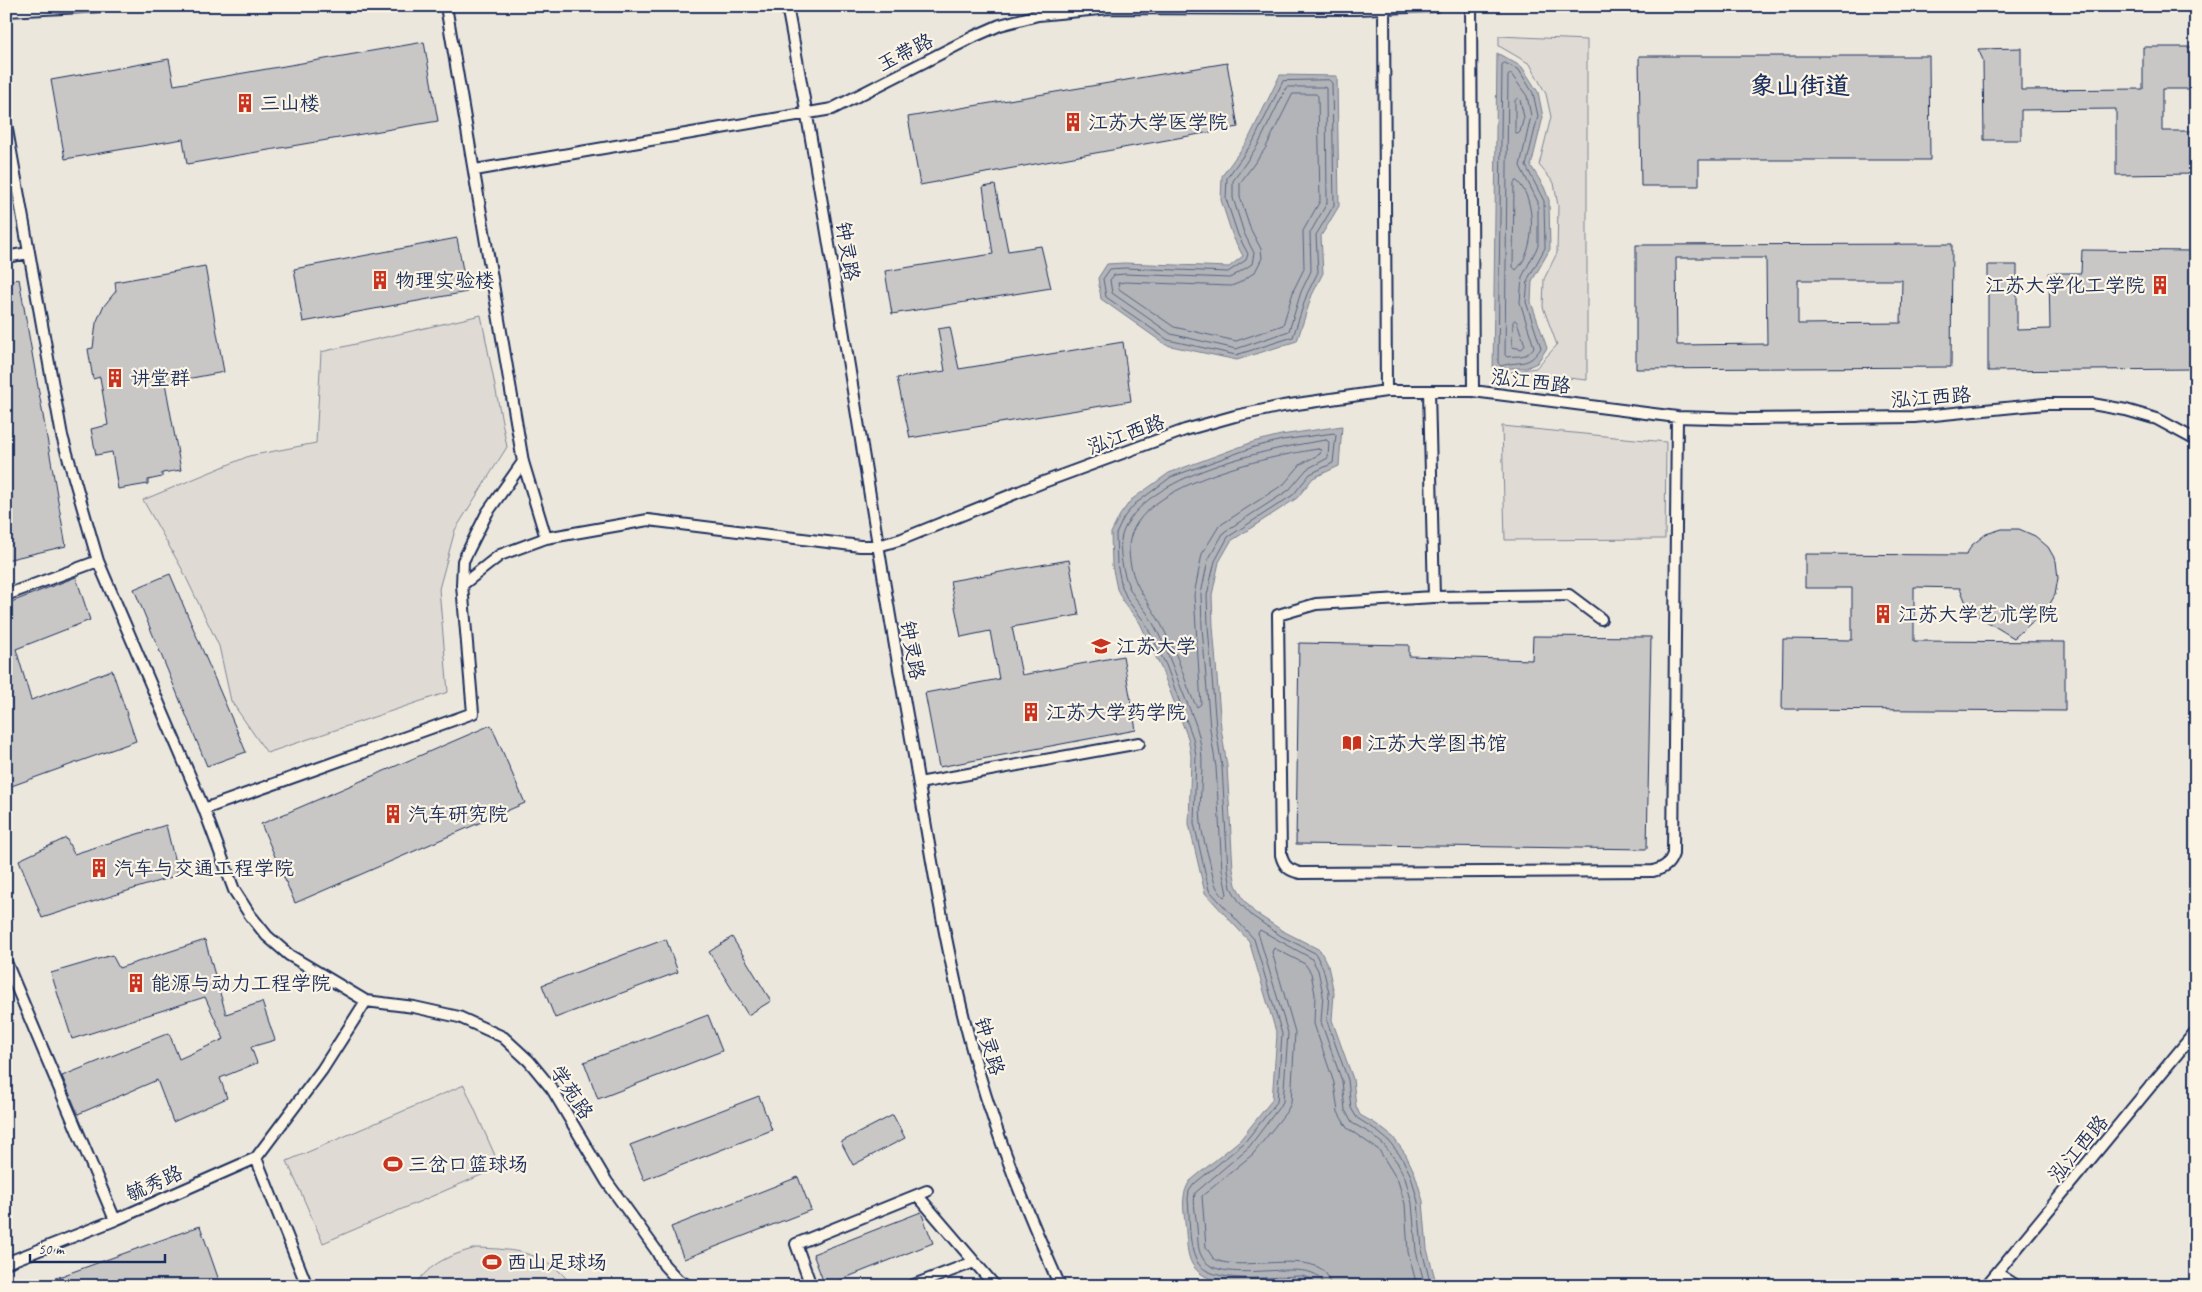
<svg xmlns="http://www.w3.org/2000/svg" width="2202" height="1292" viewBox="0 0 2202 1292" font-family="Caveat,'LXGW WenKai TC',sans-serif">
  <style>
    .built { fill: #ece7dc }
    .green { fill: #dfdbd4; stroke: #7d8599 }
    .water { fill: #b2b4b8; stroke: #767f94 }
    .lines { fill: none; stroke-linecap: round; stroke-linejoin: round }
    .shore { stroke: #576482; stroke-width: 1 }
    .building { fill: #c8c7c6; stroke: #1b2f5e; fill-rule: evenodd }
    .service-casing { stroke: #1b2f5e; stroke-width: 14 }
    .service { stroke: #fcf5e5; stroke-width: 10 }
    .labels { text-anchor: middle; stroke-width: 4.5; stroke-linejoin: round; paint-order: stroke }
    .street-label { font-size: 20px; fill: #1b2f5e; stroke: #fcf5e5 }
    .poi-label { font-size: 20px; fill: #1b2f5e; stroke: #fcf5e5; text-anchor: start }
    .district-label { font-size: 25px; font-weight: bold; fill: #1b2f5e; stroke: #fcf5e5 }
  </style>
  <rect width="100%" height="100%" fill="#fcf5e5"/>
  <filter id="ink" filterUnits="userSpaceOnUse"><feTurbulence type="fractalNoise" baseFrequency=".02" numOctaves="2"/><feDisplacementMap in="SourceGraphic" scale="10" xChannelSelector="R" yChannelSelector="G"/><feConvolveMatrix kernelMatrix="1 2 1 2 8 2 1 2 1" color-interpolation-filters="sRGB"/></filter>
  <g filter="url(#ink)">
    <path class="built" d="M 6,6 L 2196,6 L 2196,1286 L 6,1286 Z"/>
    <path class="green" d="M 1499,36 L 1587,40 L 1587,380 L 1511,372 L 1536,368 L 1557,345 L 1543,307 L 1544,279 L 1557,253 L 1558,206 L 1554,183 L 1539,165 L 1551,117 L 1546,94 L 1530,64 L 1499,46 Z
      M 481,315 L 507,447 L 455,530 L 439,589 L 448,692 L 267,753 L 231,701 L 219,646 L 182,569 L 143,500 L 249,456 L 316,443 L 321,352 Z
      M 1502,426 L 1666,442 L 1665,539 L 1505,540 Z
      M 464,1085 L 500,1167 L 323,1243 L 287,1161 Z
      M 476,1248 C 514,1249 549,1252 572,1286 L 414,1286 C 432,1262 448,1256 476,1248 Z"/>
    <path class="water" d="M 1497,53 L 1522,67 L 1538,92 L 1543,117 L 1531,166 L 1544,187 L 1549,200 L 1550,249 L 1532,281 L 1531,302 L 1547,348 L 1537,363 L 1526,368 L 1511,368 L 1493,374 Z
      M 1280,75 L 1337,76 L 1339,206 L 1321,236 L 1323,273 L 1312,295 L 1297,341 L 1237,360 L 1166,345 L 1101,299 L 1098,278 L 1107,264 L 1124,263 L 1229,267 L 1243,256 L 1233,237 L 1221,200 L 1222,176 L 1248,140 Z
      M 1342,426 L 1339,466 L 1313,478 L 1297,498 L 1231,541 L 1219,562 L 1212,595 L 1213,626 L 1221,728 L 1227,766 L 1233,869 L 1236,885 L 1244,900 L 1254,912 L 1283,931 L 1320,950 L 1328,966 L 1334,993 L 1332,1020 L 1353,1079 L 1356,1106 L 1360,1115 L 1376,1124 L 1393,1137 L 1406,1155 L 1415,1174 L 1423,1201 L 1427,1249 L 1437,1286 L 1317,1286 C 1307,1281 1297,1281 1286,1282 C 1260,1282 1207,1291 1192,1264 C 1187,1255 1187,1243 1186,1233 C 1185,1215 1179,1197 1190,1181 L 1240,1140 L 1272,1100 L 1277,1035 L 1249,941 L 1205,893 L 1189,824 L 1191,756 L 1188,738 L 1161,668 L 1140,623 L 1124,603 L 1117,589 L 1112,565 L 1111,533 L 1120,515 L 1131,500 L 1169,473 L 1253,442 L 1281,435 Z"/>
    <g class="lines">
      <path class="shore" d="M 1505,63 L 1519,70 L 1533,93 L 1538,116 L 1526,166 L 1544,201 L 1545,248 L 1528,279 L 1526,302 L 1541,348 C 1528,368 1520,360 1501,366 L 1498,363 L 1502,65 Z
        M 1511,74 L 1527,96 L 1531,116 L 1520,166 L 1538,202 L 1538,246 L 1522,277 L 1520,302 L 1534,347 C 1526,359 1519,355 1507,357 L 1505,355 L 1508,76 Z
        M 1329,80 L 1332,83 L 1334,205 L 1316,235 L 1318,272 L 1307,294 L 1293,337 L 1236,355 L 1168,340 L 1106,297 L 1103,279 L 1110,269 L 1125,268 L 1228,272 L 1246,260 L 1248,254 L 1238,235 L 1226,199 L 1227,178 L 1253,142 L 1283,81 Z
        M 1287,87 L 1323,87 L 1326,88 L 1327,203 L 1310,233 L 1311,271 L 1301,292 L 1289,331 L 1236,349 L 1171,334 L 1112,293 L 1110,280 L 1114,275 L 1125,274 L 1230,278 L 1252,264 L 1254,253 L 1244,233 L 1233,198 L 1233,181 L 1258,145 Z
        M 1293,94 L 1316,94 L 1318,96 L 1320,201 L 1303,231 L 1304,269 L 1294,289 L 1283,325 L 1236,341 L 1174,327 L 1119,289 L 1118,283 L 1125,282 L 1231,286 L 1239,283 L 1255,272 L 1262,258 L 1261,249 L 1251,230 L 1240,197 L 1240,183 L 1265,149 Z
        M 1518,98 L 1520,100 L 1524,117 L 1520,132 L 1518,134 L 1515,132 L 1515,101 Z
        M 1517,181 C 1537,199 1536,252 1516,270 L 1513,267 L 1514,183 Z
        M 1515,320 L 1517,322 L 1525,345 L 1522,349 L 1512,347 L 1513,322 Z
        M 1326,440 L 1329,442 L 1328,458 L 1307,469 L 1289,490 L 1224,532 L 1208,560 L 1201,594 L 1202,627 L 1210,729 L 1216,767 L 1222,870 L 1227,894 L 1224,897 C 1214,888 1213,877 1210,863 C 1207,850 1202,836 1201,823 C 1198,794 1206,765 1199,736 C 1196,723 1190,710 1185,698 C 1174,671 1165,643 1150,618 C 1144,607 1134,599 1129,587 C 1123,573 1118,550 1122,535 C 1141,474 1272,448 1326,440 Z
        M 1318,449 L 1321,450 L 1320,454 L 1301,464 L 1284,484 L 1219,526 L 1202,554 L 1194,595 L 1201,704 L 1197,707 C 1190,696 1186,681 1181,668 C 1177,655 1170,643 1164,630 C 1149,599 1130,587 1129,549 C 1128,485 1270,456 1318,449 Z
        M 1316,1286 L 1313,1279 L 1302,1276 C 1276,1276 1209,1287 1196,1260 C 1188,1243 1190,1217 1188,1199 L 1189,1191 L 1194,1184 L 1244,1143 L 1277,1102 L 1282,1034 L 1254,939 L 1209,890 L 1194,823 L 1196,756 L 1193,738 L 1166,665 L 1144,621 L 1128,601 L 1122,587 L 1117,564 L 1116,534 L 1124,517 L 1135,504 L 1171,477 L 1254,447 L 1282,440 L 1334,433 L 1336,435 L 1333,463 L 1310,474 L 1293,495 L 1228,537 L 1215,561 L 1207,595 L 1208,626 L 1216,729 L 1222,767 L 1228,870 L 1231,888 L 1240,903 L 1251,915 L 1281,936 L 1315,953 L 1323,968 L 1329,993 L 1327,1021 L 1348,1080 L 1351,1108 L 1357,1118 L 1373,1128 L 1389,1141 L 1402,1158 L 1411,1176 L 1418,1202 L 1422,1250 L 1431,1286
        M 1323,1286 C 1321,1250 1219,1291 1202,1257 C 1197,1249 1198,1237 1197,1227 C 1196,1216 1193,1204 1195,1193 L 1249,1147 L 1283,1102 L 1288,1033 L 1258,933 L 1260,930 L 1311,958 L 1318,970 L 1323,994 L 1321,1022 L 1342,1081 L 1345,1110 L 1352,1123 L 1370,1133 L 1384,1145 L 1397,1162 L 1405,1178 L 1412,1203 L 1416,1251 L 1425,1286
        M 1330,1286 C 1329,1242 1238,1276 1213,1258 L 1206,1247 L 1202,1196 L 1253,1154 L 1287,1111 L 1291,1103 L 1295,1032 L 1272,952 L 1274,948 L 1305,964 L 1311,973 L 1315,994 L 1314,1024 L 1334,1083 L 1338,1112 L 1347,1128 L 1379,1150 L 1398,1181 L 1405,1204 L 1408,1252 L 1417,1286"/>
    </g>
    <path class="building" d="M 424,42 L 438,121 L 187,164 L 183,139 L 65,159 L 51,80 L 169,59 L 174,85 Z
      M 2143,47 L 2196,47 L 2196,89 L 2162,89 L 2162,131 L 2196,131 L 2196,174 L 2116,175 L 2116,109 L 2021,110 L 2021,140 L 1984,140 L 1983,60 L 1978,49 L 2021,48 L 2021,90 L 2143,89 Z
      M 1639,56 L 1929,56 L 1930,160 L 1699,160 L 1699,186 L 1641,186 Z
      M 1227,63 L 1238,127 L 920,185 L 908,117 Z
      M 995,185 L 1008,251 L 1041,246 L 1051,288 L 892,314 L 885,271 L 993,254 L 983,187 Z
      M 457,238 L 467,292 L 303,322 L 294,269 Z
      M 1952,244 L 1951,367 L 1636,369 L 1636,245 ZM 1676,258 L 1766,258 L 1767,344 L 1677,345 ZM 1798,280 L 1902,280 L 1901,323 L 1798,324 Z
      M 2082,250 L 2196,251 L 2196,304 L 2192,304 L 2192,369 L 1988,371 L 1988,265 L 2017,265 L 2017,330 L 2050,329 L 2049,273 L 2081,273 Z
      M 205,266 L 224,372 L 165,383 L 181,470 L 162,473 L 162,477 L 148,480 L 148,484 L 118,489 L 112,452 L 96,455 L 91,429 L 108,425 L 100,377 L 93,379 L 88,349 L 93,348 L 96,323 L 103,307 L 116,291 L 115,282 Z
      M 19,279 L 66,546 L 6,560 L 6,281 Z
      M 950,327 L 959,369 L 1123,342 L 1131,401 L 910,438 L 897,378 L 945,371 L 938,329 Z
      M 2002,529 L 2019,529 L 2035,536 L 2048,547 L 2056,561 L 2058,578 L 2055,595 L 2047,609 L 2014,638 L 1976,615 L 1966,603 L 1960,588 L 1914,587 L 1914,641 L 2065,642 L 2065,711 L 1782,709 L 1783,639 L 1852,640 L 1852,588 L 1805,588 L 1805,554 L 1966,555 L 1972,545 L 1986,534 Z
      M 1069,560 L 1079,615 L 1012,627 L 1022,675 L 1123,656 L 1136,730 L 939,767 L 925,693 L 999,679 L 990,631 L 961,637 L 950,581 Z
      M 170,574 L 246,752 L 207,766 L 134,589 Z
      M 76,577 L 90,620 L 16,649 L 31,700 L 112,670 L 136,741 L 6,788 L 6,604 Z
      M 1533,636 L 1651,637 L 1647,849 L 1296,844 L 1299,643 L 1409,645 L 1409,656 L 1532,660 Z
      M 491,725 L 525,803 L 295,903 L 261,824 Z
      M 166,825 L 178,875 L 42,918 L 19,860 L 66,838 L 74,854 Z
      M 732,937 L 771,1001 L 748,1015 L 709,952 Z
      M 666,939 L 678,972 L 555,1018 L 542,985 Z
      M 205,940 L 226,1014 L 262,1002 L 275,1040 L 251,1047 L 257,1063 L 220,1078 L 227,1098 L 173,1122 L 157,1080 L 78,1114 L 62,1076 L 169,1033 L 179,1059 L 224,1039 L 205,997 L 72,1039 L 51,973 L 112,955 L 119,968 Z
      M 708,1015 L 722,1051 L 598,1099 L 584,1062 Z
      M 759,1096 L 772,1130 L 644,1180 L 630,1145 Z
      M 893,1115 L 905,1138 L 853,1165 L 841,1142 Z
      M 798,1177 L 811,1210 L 684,1259 L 671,1227 Z
      M 921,1212 L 933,1243 L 825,1286 L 813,1254 Z
      M 200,1226 L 221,1286 L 40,1286 L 39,1284 Z"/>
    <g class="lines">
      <g class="service-casing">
        <path id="service" d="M 446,6 L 523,462 L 487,513 L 463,561 L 462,585
          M 787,6 C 832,242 865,479 907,715 C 928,833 944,955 978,1070 C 999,1144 1029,1216 1060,1286
          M 1384,6 L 1386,391
          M 1471,6 L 1473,391
          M 6,11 L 102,6
          M 6,124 L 62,436 L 98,561 L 204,809 L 234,890 L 250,915 L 267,936 L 289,955 L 366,1001 L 414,1007 L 459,1017 L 503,1037 L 529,1061 L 552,1089 L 607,1182 L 656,1250 L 664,1265 L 678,1280 L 689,1286
          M 475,170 L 832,109 L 975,36 L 1000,25 L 1038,15 L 1110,8 L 1356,9 L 1436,6
          M 6,257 L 28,253
          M 1429,391 L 1434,597
          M 523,462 L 546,538
          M 6,595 L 98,561
          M 1601,619 L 1569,595 L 1434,597 L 1316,604 L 1278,615 L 1281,855 C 1284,867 1289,870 1300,873 L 1653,871 C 1664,868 1669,865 1673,854 L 1677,417
          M 919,783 L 1139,743
          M 204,809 L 473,713 L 462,585 L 500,555 L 546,538 L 648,520 L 860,546 L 878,546 L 902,539 L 1041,483 L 1185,430 L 1235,416 L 1283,406 L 1386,391 L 1473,391 L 1677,417 L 1748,419 L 1914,417 L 2045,404 L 2092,404 L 2126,410 L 2157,419 L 2196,440
          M 6,962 L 115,1220 L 256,1158 L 307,1286
          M 256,1158 L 322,1070 L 366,1001
          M 918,1196 L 995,1286
          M 6,1263 L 115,1220
          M 1997,1273 L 2017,1286
          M 811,1286 L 796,1244 L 927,1191
          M 911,1286 L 974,1262
          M 1986,1286 L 2196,1031"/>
      </g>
      <use href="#service" class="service"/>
    </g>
  </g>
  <defs>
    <g id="building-bare" transform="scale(1.5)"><path d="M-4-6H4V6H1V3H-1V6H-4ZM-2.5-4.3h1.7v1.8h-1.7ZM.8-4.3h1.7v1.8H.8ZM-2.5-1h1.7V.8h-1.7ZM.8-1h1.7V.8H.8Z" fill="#c8321e" stroke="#fcf5e5" stroke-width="2.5" paint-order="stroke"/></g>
    <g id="university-bare" transform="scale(1.5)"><path d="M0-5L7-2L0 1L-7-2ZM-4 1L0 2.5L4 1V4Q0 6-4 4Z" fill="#c8321e" stroke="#fcf5e5" stroke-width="2.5" paint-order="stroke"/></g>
    <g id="library-bare" transform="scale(1.5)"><path d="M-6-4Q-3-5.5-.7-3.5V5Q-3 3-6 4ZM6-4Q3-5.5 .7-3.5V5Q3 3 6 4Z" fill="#c8321e" stroke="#fcf5e5" stroke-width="2.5" paint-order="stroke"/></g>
    <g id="stadium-bare" transform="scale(1.5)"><path d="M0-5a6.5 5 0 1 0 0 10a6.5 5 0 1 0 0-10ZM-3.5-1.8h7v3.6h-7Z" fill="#c8321e" stroke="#fcf5e5" stroke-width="2.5" paint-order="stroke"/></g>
  </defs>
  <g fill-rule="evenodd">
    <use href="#building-bare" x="245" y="103"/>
    <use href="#building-bare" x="1073" y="122"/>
    <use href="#building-bare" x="380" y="280"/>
    <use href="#building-bare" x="2160" y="285"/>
    <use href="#building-bare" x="115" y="378"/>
    <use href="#building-bare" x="1883" y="614"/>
    <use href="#university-bare" x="1101" y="646"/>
    <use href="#building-bare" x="1031" y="712"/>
    <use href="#library-bare" x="1352" y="743"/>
    <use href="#building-bare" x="393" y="814"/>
    <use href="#building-bare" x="99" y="868"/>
    <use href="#building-bare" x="136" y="983"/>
    <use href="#stadium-bare" x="393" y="1164"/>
    <use href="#stadium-bare" x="492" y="1262"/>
  </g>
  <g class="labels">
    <g class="street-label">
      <text transform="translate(905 52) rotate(-27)" y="7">玉带路</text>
      <text transform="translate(848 251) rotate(81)" y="7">钟灵路</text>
      <text transform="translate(1531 381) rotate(7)" y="7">泓江西路</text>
      <text transform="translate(1931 397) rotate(-4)" y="7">泓江西路</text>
      <text transform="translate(1126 434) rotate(-20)" y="7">泓江西路</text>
      <text transform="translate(913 650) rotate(80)" y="7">钟灵路</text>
      <text transform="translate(990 1046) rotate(74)" y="7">钟灵路</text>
      <text transform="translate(572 1092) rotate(56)" y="7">学苑路</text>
      <text transform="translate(2078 1148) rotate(-50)" y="7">泓江西路</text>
      <text transform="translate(154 1183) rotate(-24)" y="7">毓秀路</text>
    </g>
    <g class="poi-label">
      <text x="260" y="110">三山楼</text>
      <text x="1088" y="129">江苏大学医学院</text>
      <text x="395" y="287">物理实验楼</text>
      <text x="2145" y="292" text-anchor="end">江苏大学化工学院</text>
      <text x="130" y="385">讲堂群</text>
      <text x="1898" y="621">江苏大学艺术学院</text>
      <text x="1116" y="653">江苏大学</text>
      <text x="1046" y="719">江苏大学药学院</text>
      <text x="1367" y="750">江苏大学图书馆</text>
      <text x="408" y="821">汽车研究院</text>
      <text x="114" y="875">汽车与交通工程学院</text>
      <text x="151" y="990">能源与动力工程学院</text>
      <text x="408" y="1171">三岔口篮球场</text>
      <text x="507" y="1269">西山足球场</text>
    </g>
    <g class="district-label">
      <text x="1800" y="94">象山街道</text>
    </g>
  </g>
  <rect width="2202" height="1292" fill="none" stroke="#fcf5e5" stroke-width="25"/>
  <rect x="12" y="12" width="2177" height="1267" fill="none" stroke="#1b2f5e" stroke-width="2" filter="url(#ink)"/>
  <path d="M30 1254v8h135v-8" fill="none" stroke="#1b2f5e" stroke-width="2.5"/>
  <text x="38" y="1254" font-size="15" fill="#1b2f5e" stroke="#fcf5e5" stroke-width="4" paint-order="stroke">50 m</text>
</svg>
